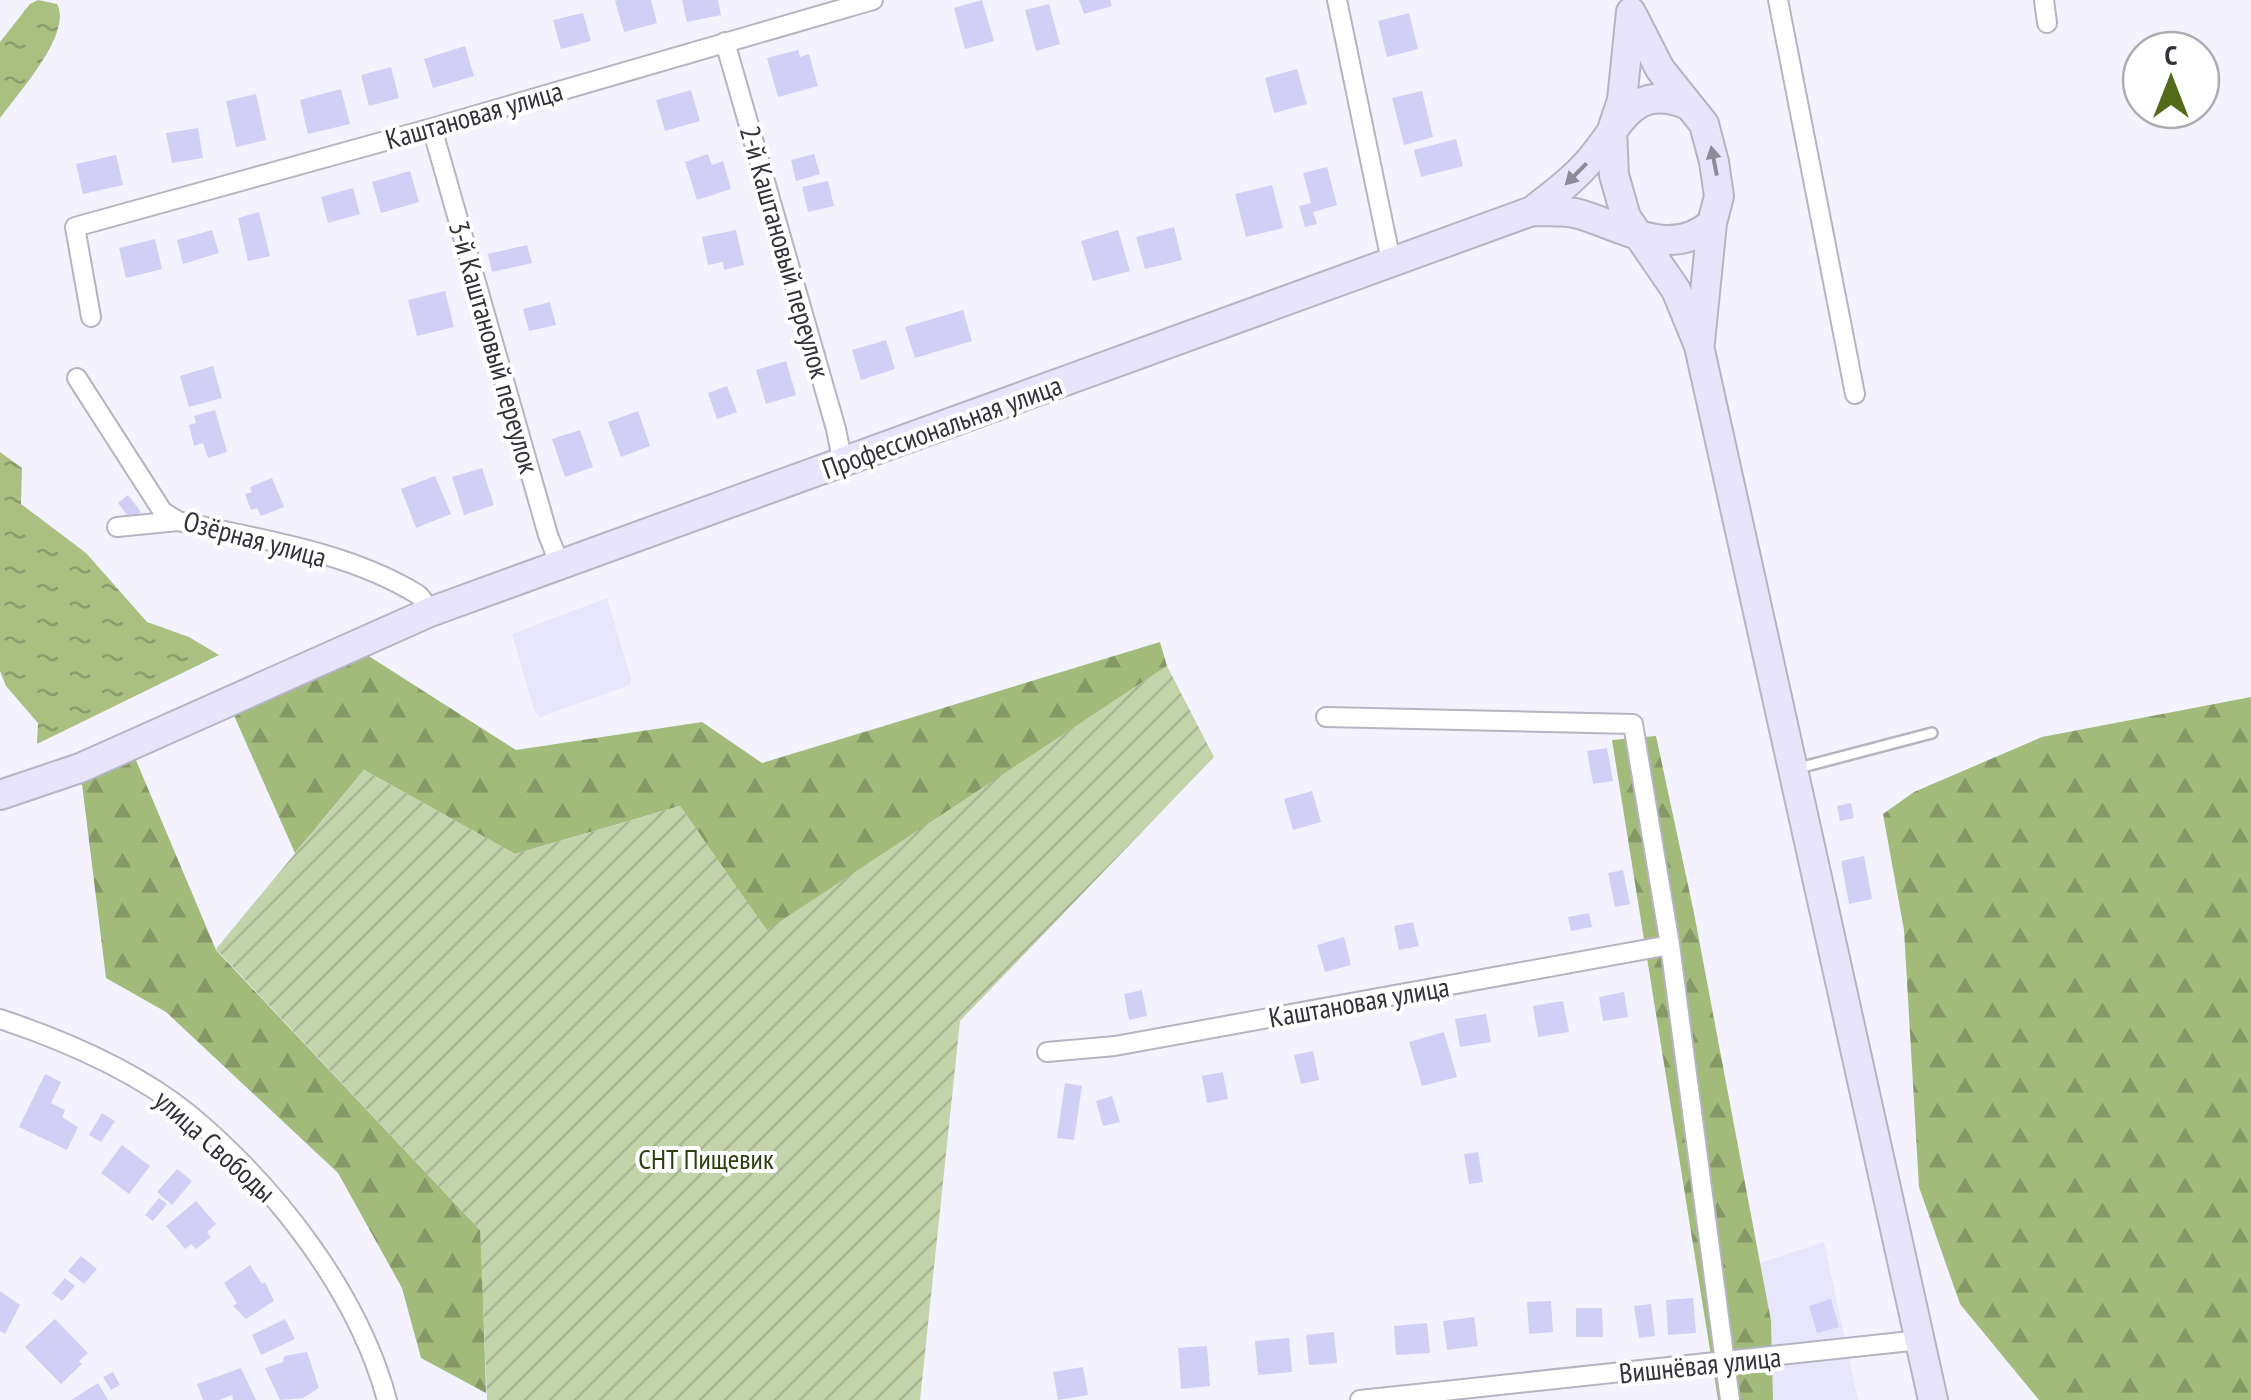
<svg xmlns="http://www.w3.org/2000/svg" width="2251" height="1400" viewBox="0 0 2251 1400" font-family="'PT Sans Narrow',sans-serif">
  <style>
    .built { fill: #e8e6fd }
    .forest { fill: url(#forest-firs) }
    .garden { fill: url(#garden-furrows) }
    .water { fill: url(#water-ripples) }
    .building { fill: #d2cff6 }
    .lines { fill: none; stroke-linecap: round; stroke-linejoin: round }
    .lane-casing { stroke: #b5b4c2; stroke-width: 14 }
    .street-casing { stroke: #b5b4c2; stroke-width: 22 }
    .secondary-casing { stroke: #b5b4c2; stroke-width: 32 }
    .lane { stroke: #fff; stroke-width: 9 }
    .street { stroke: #fff; stroke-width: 18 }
    .secondary { stroke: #e7e4fc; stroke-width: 28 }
    .oneway { fill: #8c8b9a }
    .labels { text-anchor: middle; stroke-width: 8; stroke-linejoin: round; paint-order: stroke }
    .street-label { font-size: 28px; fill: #323238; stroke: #fff }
    .park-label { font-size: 28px; fill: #2f3e0f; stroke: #fff }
  </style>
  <defs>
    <pattern id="forest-firs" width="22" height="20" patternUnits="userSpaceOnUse" patternTransform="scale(2.5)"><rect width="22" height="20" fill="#a2ba7a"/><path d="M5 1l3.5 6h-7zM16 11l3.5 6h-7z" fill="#859865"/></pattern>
    <pattern id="garden-furrows" width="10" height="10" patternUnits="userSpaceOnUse" patternTransform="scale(2.5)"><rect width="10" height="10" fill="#c3d3aa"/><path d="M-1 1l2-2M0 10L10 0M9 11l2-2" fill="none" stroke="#a8b693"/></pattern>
    <pattern id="water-ripples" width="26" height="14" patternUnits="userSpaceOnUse" patternTransform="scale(2.5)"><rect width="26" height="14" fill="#a9c080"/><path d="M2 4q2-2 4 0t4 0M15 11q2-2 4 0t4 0" fill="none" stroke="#8a9d6a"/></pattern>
  </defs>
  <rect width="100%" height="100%" fill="#f3f2fe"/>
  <path class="built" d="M 607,598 L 631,679 L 630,685 L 540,717 L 534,710 L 512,634 Z
    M 1824,1242 L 1858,1400 L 1773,1400 L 1771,1321 L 1760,1263 Z"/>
  <path class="forest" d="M 1160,642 L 1167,666 L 767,931 L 680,806 L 515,854 L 364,770 L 295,853 L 228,702 L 353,646 L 516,750 L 702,722 L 762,763 Z
    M 2251,697 L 2251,1400 L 2039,1400 L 1960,1304 L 1919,1187 L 1904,930 L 1883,814 L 1914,792 L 2042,737 Z
    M 1656,736 L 1694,913 L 1771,1321 L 1773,1400 L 1718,1400 L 1612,740 Z
    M 130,746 L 216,950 L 481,1231 L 486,1393 L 421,1358 L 402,1288 L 338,1173 L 166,1012 L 106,978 L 80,768 Z"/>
  <path class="garden" d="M 1167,666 L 1214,757 L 960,1021 L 920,1400 L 487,1400 L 480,1230 L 216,949 L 364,770 L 515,854 L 680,806 L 767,930 Z"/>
  <path class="water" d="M 38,0 L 57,4 C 73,33 18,93 0,118 L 0,42 L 30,4 Z
    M 0,452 L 22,468 L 21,504 L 86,553 L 147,622 L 189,637 L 219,655 L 37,744 L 38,723 L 6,686 L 0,671 Z"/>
  <path class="building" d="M 618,0 L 651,0 L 657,23 L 624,32 L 615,1 Z
    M 682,0 L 718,0 L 721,15 L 687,22 Z
    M 982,0 L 994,41 L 965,49 L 954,8 Z
    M 1079,0 L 1110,0 L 1112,6 L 1084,14 Z
    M 1049,4 L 1060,44 L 1036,51 L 1025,10 Z
    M 583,13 L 591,41 L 561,49 L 553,20 Z
    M 1409,13 L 1418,49 L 1387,57 L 1378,21 Z
    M 465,46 L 474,76 L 433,88 L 424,59 Z
    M 798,50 L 800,57 L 809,54 L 818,86 L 778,97 L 767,58 Z
    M 391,67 L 399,98 L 369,106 L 361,75 Z
    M 1297,69 L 1307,104 L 1274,113 L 1265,78 Z
    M 341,89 L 350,124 L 308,134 L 300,100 Z
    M 691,90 L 700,121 L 665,131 L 656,100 Z
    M 1422,91 L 1433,137 L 1404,145 L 1392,98 Z
    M 256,94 L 266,140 L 236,147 L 226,101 Z
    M 198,128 L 203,158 L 172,163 L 166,133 Z
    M 1456,139 L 1463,166 L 1421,177 L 1414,150 Z
    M 708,154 L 712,165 L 723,161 L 731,189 L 697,200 L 685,162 Z
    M 814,154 L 820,174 L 796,181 L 791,160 Z
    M 116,155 L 123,185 L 83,194 L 76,164 Z
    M 1327,167 L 1337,205 L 1313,212 L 1317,224 L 1305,227 L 1299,206 L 1311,203 L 1303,173 Z
    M 410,171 L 419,202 L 381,213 L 372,182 Z
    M 828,181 L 834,206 L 808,212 L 802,187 Z
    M 1272,185 L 1283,228 L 1246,237 L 1235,194 Z
    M 353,188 L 360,214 L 328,223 L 321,197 Z
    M 259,212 L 270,256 L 248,261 L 238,218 Z
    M 1174,227 L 1182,260 L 1145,269 L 1136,237 Z
    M 212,230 L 219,253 L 183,264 L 177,240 Z
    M 736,230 L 744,265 L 724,270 L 723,262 L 708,265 L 702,237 Z
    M 1118,230 L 1130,271 L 1093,281 L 1081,241 Z
    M 155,239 L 162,269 L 126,278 L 119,248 Z
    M 527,245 L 532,263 L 492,272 L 488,254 Z
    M 445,291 L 454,327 L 417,336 L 408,300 Z
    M 550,302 L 556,325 L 529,331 L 523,309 Z
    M 963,310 L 972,341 L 915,358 L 905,327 Z
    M 886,340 L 895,369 L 861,380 L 852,350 Z
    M 786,361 L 796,395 L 766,404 L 756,370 Z
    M 213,366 L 222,398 L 189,407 L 180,376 Z
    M 727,386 L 737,412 L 717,419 L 708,393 Z
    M 215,410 L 227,452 L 208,458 L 203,443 L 194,446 L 189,425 L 196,423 L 194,416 Z
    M 638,411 L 650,446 L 621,457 L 608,422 Z
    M 580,430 L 593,467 L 565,477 L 552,439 Z
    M 482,468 L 494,505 L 464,515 L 452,477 Z
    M 435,476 L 451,514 L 416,528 L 401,489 Z
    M 272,478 L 284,507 L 261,516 L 257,508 L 251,510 L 245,494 L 252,492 L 250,487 Z
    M 128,495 L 141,512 L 131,520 L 118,503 Z
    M 1607,748 L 1613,781 L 1593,784 L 1587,751 Z
    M 1312,791 L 1321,822 L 1293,830 L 1284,799 Z
    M 1851,803 L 1854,818 L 1840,821 L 1837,806 Z
    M 1864,856 L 1872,899 L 1849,904 L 1841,861 Z
    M 1623,870 L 1630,904 L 1615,907 L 1608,873 Z
    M 1589,913 L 1592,927 L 1571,931 L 1568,917 Z
    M 1413,922 L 1419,946 L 1399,950 L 1394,926 Z
    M 1344,937 L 1351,965 L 1325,972 L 1317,945 Z
    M 1142,990 L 1147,1016 L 1129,1020 L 1124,994 Z
    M 1624,992 L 1628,1017 L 1603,1021 L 1599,997 Z
    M 1563,1001 L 1569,1032 L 1538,1037 L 1533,1006 Z
    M 1486,1014 L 1491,1042 L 1460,1047 L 1455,1019 Z
    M 1444,1032 L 1457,1077 L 1422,1086 L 1409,1042 Z
    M 1313,1051 L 1319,1080 L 1301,1084 L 1294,1055 Z
    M 1223,1072 L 1228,1099 L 1207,1103 L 1202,1076 Z
    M 45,1074 L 61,1082 L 51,1103 L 65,1110 L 62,1117 L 78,1127 L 67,1150 L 19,1127 Z
    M 1065,1083 L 1082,1086 L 1074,1140 L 1057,1138 Z
    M 1112,1096 L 1120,1122 L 1103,1126 L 1096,1101 Z
    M 102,1113 L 115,1121 L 101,1142 L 89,1135 Z
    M 122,1145 L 150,1166 L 129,1194 L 101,1173 Z
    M 1478,1152 L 1483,1182 L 1469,1184 L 1464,1154 Z
    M 177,1169 L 192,1181 L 172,1205 L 157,1192 Z
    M 159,1198 L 167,1204 L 153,1221 L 145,1215 Z
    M 196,1201 L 216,1224 L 207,1232 L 211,1237 L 196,1249 L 191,1244 L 185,1249 L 166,1226 Z
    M 81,1256 L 97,1269 L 84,1284 L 68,1271 Z
    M 250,1265 L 262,1284 L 265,1282 L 274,1301 L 246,1319 L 233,1306 L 237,1303 L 224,1283 Z
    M 65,1278 L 75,1286 L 62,1301 L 52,1293 Z
    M 0,1291 L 20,1305 L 5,1334 L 0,1331 Z
    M 1693,1298 L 1696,1333 L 1668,1335 L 1666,1300 Z
    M 1831,1299 L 1839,1327 L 1817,1333 L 1809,1306 Z
    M 1551,1301 L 1553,1332 L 1529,1334 L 1527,1302 Z
    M 1651,1304 L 1655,1336 L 1639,1338 L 1634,1306 Z
    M 1576,1308 L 1602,1308 L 1603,1337 L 1576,1337 Z
    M 1474,1317 L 1478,1346 L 1447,1350 L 1443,1321 Z
    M 55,1319 L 88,1353 L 79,1361 L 82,1364 L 61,1384 L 25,1347 Z
    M 285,1319 L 295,1339 L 261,1355 L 252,1335 Z
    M 1427,1323 L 1430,1353 L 1396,1355 L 1394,1326 Z
    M 1334,1332 L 1337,1363 L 1309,1365 L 1306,1335 Z
    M 1289,1338 L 1292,1372 L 1258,1375 L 1255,1341 Z
    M 1207,1346 L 1210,1386 L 1181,1389 L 1178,1348 Z
    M 307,1352 L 319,1388 L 303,1398 L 280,1400 L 265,1368 L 283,1362 L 284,1356 Z
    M 1083,1367 L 1088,1395 L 1058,1400 L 1053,1372 Z
    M 241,1368 L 256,1400 L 233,1400 L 232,1395 L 219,1400 L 203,1400 L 197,1384 Z
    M 113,1372 L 120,1385 L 111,1390 L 103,1377 Z
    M 98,1383 L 108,1400 L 71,1400 Z"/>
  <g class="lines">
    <g class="lane-casing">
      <path id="lane" d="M 1795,769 L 1932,733"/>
    </g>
    <g class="street-casing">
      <path id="street" d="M 1337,0 L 1391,261
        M 1778,0 L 1855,394
        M 2044,0 L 2047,23
        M 725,42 L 836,429 L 843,464
        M 432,128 L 548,535 L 560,565
        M 91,317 L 75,227 L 432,128 L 873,0
        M 77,378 L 163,512 L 178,521 C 257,539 347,551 417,594 C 423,598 426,605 430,612
        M 117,527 L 178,521
        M 1326,717 L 1633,724 L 1670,945 L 1730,1400
        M 0,1019 C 66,1041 136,1071 190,1115 C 275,1186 358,1292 387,1400
        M 1047,1052 L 1115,1046 L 1670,945
        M 1360,1400 L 1920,1340"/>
    </g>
    <g class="secondary-casing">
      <path id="secondary" d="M 1631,12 L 1622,100 L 1612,130 L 1614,175 L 1626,217 L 1676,290 L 1699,346 L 1933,1400
        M 1633,16 L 1660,69 L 1704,124 L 1714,162 L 1719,196 L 1712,223 L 1700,342
        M 1532,211 C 1548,212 1565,210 1579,214 C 1623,227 1672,260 1712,223
        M 0,795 L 80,768 L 430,612 L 1532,211 C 1553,195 1574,179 1591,159 C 1621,124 1633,82 1688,105"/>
    </g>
    <use href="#lane" class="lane"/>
    <use href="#street" class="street"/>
    <use href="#secondary" class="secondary"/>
  </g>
  <defs><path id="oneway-solid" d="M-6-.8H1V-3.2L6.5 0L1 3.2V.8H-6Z" transform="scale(2.5)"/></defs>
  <g class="oneway">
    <use href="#oneway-solid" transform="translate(1714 161) rotate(-101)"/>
    <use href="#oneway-solid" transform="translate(1576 174) rotate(135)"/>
  </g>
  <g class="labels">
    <g class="street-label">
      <text transform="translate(474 115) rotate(-16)" y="10">Каштановая улица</text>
      <text transform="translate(785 252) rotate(74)" y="10">2-й Каштановый переулок</text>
      <text transform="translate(494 347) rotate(74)" y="10">3-й Каштановый переулок</text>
      <text transform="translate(942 427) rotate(-20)" y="10">Профессиональная улица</text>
      <text transform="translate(255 539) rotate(15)" y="10">Озёрная улица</text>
      <text transform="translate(1359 1002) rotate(-10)" y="10">Каштановая улица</text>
      <text transform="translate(215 1146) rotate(42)" y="10">улица Свободы</text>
      <text transform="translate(1700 1365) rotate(-6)" y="10">Вишнёвая улица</text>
    </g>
    <g class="park-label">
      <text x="706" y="1169">СНТ Пищевик</text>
    </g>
  </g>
  <g transform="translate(2171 80)"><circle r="48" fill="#ffffff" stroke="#adadaf" stroke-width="2.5"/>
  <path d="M0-8L18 38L0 25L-18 38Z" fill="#526a1a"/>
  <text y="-15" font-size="28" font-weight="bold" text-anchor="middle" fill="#323238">С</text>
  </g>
</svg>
